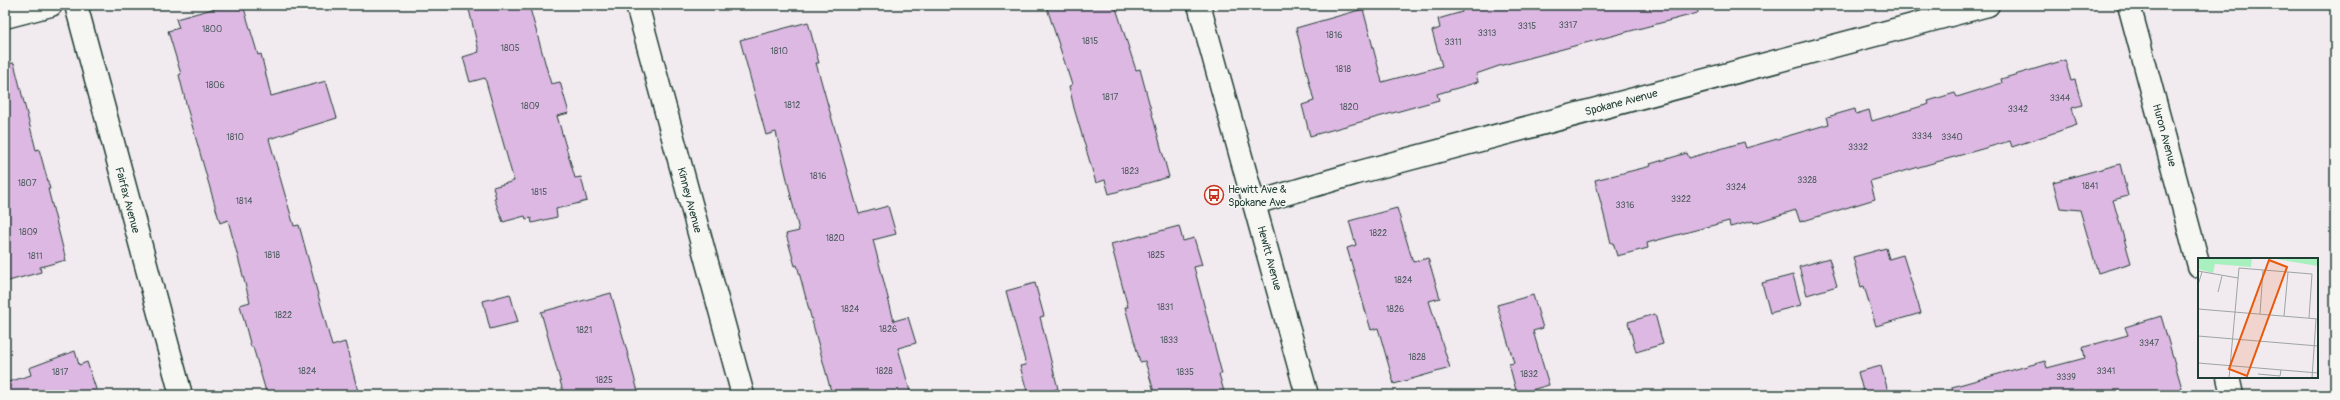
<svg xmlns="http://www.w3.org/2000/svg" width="2340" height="400" viewBox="0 0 2340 400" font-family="Pangolin,sans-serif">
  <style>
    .building { fill: #dcb8e2; stroke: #1f3d34 }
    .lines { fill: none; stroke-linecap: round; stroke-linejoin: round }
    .minor-casing { stroke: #1f3d34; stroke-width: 25 }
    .minor { stroke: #f6f6f2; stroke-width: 22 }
    .labels { text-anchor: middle; stroke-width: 3; stroke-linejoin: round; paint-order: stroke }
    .number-label { font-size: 9px; fill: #4e5c60 }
    .street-label { font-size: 11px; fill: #1f3d34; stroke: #f6f6f2 }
    .poi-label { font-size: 11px; fill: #1f3d34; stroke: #f6f6f2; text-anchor: start }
    .inset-road { fill: none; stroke: #9da5a4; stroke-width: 1 }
    .view { fill: #e8590c; fill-opacity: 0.15; stroke: #e8590c; stroke-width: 2 }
    .inset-edge { fill: none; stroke: #1f3d34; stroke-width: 2 }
  </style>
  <rect width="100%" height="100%" fill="#f1eaef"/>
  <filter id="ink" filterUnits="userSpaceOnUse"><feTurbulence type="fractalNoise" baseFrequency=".025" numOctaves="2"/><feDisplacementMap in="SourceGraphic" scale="8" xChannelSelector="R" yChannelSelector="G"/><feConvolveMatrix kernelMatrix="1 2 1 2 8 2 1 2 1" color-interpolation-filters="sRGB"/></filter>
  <g filter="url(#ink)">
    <path class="building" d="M 227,5 L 243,5 L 258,55 L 261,54 L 271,96 L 326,81 L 337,118 L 269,139 L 294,226 L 299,225 L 332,346 L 345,342 L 359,395 L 267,395 L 253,347 L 251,347 L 240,305 L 250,302 L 228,220 L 220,223 L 188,111 L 179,75 L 181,74 L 168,31 L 179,28 L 176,19 Z
      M 468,5 L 529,5 L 551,84 L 560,82 L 569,113 L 557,116 L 575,178 L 581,177 L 587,201 L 556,209 L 557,217 L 532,223 L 531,218 L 526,219 L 525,216 L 503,222 L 494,198 L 496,198 L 493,187 L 514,181 L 485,78 L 470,82 L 463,57 L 479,52 Z
      M 1046,5 L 1115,5 L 1136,70 L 1140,69 L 1169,177 L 1109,194 L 1105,180 L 1096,183 L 1074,108 L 1069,86 L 1072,85 Z
      M 1460,5 L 1697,5 L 1698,13 L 1499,66 L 1476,74 L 1478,82 L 1437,94 L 1439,100 L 1310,136 L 1302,105 L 1314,101 L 1296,28 L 1363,9 L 1382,82 L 1442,66 L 1432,31 L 1440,28 L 1438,19 L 1462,12 Z
      M 808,22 L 819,63 L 816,63 L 859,214 L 888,206 L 896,234 L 873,240 L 894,321 L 908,317 L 916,343 L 898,348 L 911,395 L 832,395 L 797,265 L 795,266 L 786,234 L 799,231 L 776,132 L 766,135 L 740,40 Z
      M 2065,60 L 2071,81 L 2075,80 L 2082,105 L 2072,108 L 2077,125 L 2012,147 L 2010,141 L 1870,181 L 1875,199 L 1800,222 L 1796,210 L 1754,223 L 1753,221 L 1730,227 L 1729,221 L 1647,243 L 1648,248 L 1617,256 L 1613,243 L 1611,243 L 1595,180 L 1651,166 L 1650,164 L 1687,153 L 1689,158 L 1744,142 L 1746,148 L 1829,124 L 1827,117 L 1855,109 L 1856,114 L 1869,110 L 1872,121 L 1929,104 L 1928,101 L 1955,93 L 1957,97 L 2002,83 L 2001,79 Z
      M 14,63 L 36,150 L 39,149 L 50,189 L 48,189 L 66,260 L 40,267 L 41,272 L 5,282 L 5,64 Z
      M 2120,164 L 2128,196 L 2113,200 L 2131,263 L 2098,273 L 2080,210 L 2060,208 L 2053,182 Z
      M 1397,208 L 1413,262 L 1428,258 L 1440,298 L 1429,301 L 1450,368 L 1394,384 L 1378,328 L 1371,330 L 1347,248 L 1356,245 L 1349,221 Z
      M 1179,226 L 1183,241 L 1194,238 L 1202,265 L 1194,267 L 1222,374 L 1219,374 L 1225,395 L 1155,395 L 1145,361 L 1140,362 L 1125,307 L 1128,307 L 1111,244 Z
      M 1886,248 L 1889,259 L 1903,255 L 1921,313 L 1876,326 L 1864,286 L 1861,287 L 1853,257 Z
      M 1829,258 L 1837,286 L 1807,295 L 1799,267 Z
      M 1793,275 L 1801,305 L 1770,313 L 1762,283 Z
      M 1035,283 L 1044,316 L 1040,317 L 1058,389 L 1028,395 L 1020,366 L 1026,365 L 1006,291 Z
      M 611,293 L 639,395 L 564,395 L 541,312 Z
      M 510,294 L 518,322 L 490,329 L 483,301 Z
      M 1533,295 L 1543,328 L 1533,331 L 1549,385 L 1517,394 L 1509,364 L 1514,363 L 1497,305 Z
      M 1655,314 L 1663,344 L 1636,352 L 1628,322 Z
      M 2161,316 L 2184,395 L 1953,395 L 1952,387 L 2045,361 L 2047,368 L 2085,358 L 2083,348 L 2084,347 L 2128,335 L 2125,327 Z
      M 75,351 L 79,365 L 87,362 L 98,395 L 5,395 L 5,383 L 31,375 L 29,368 Z
      M 1881,366 L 1889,395 L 1864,395 L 1858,372 Z"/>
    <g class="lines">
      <g class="minor-casing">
        <path id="minor" d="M 76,5 L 181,395
          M 637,5 L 743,395
          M 1199,5 L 1307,395
          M 2129,5 L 2199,266
          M 5,17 L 51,5
          M 1255,203 L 1360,172 L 1988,5
          M 2228,377 L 2232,395"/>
      </g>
      <use href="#minor" class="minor"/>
    </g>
  </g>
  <defs>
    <g id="bus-ring" transform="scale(1)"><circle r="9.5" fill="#f6f6f2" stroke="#c8321e" stroke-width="1.5"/><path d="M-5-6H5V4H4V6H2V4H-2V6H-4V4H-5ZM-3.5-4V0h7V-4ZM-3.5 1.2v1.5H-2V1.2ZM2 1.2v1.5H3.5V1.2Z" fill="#c8321e"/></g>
  </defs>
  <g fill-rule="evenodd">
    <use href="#bus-ring" x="1214" y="195"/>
  </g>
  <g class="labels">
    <g class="number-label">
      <text x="1568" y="28">3317</text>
      <text x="1527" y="29">3315</text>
      <text x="212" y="32">1800</text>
      <text x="1487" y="36">3313</text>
      <text x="1334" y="38">1816</text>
      <text x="1090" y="44">1815</text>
      <text x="1453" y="45">3311</text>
      <text x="510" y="51">1805</text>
      <text x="779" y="54">1810</text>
      <text x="1343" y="72">1818</text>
      <text x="215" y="88">1806</text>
      <text x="1110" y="100">1817</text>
      <text x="2060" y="101">3344</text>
      <text x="792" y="108">1812</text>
      <text x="530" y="109">1809</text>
      <text x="1349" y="110">1820</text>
      <text x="2018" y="112">3342</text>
      <text x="1922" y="139">3334</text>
      <text x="235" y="140">1810</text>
      <text x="1952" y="140">3340</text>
      <text x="1858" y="150">3332</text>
      <text x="1130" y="174">1823</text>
      <text x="818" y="179">1816</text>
      <text x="1807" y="183">3328</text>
      <text x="27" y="186">1807</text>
      <text x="2090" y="189">1841</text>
      <text x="1736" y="190">3324</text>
      <text x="539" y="195">1815</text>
      <text x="1681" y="202">3322</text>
      <text x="244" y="204">1814</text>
      <text x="1625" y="208">3316</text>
      <text x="28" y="235">1809</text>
      <text x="1378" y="236">1822</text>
      <text x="835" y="241">1820</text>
      <text x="272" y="258">1818</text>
      <text x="1156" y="258">1825</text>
      <text x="35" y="259">1811</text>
      <text x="1403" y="283">1824</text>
      <text x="1165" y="310">1831</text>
      <text x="850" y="312">1824</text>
      <text x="1395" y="312">1826</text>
      <text x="283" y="318">1822</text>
      <text x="888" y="332">1826</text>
      <text x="584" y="333">1821</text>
      <text x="1169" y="343">1833</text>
      <text x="2149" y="346">3347</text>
      <text x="1417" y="360">1828</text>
      <text x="307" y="374">1824</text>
      <text x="884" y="374">1828</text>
      <text x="2106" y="374">3341</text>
      <text x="60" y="375">1817</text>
      <text x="1185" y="375">1835</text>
      <text x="1529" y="377">1832</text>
      <text x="2066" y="380">3339</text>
      <text x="604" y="383">1825</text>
    </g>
    <g class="street-label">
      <text transform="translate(1621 102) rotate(-15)" y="4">Spokane Avenue</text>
      <text transform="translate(2165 135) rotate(75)" y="4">Huron Avenue</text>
      <text transform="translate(128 200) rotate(75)" y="4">Fairfax Avenue</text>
      <text transform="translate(690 200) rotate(75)" y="4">Kinney Avenue</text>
      <text transform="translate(1270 258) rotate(75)" y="4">Hewitt Avenue</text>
    </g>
    <g class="poi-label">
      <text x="1228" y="193">Hewitt Ave &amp;<tspan x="1228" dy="13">Spokane Ave</tspan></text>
    </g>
  </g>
  <g transform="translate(2198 258)">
    <rect width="120" height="120" fill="#f1eaef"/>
    <path d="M 0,0 L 54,0 L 53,9 L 17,6 L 15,15 L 0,11 ZM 71,0 L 120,0 L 120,8 Z" fill="#a8f0be"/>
    <path class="inset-road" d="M 0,13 L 40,20M 0,27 L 4,14M 20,34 L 24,18M 0,51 L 120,61M 62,56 L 65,12M 86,58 L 90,14M 0,78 L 120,88M 0,105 L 120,115M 60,116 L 82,118 L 83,112M 31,120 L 41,10 L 114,16 L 111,60M 114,120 L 118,61"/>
    <path class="view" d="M 71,2 L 89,9 L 49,118 L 31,111 Z"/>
    <rect width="120" height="120" class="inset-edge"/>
  </g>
  <rect width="2340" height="400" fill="none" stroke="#f6f6f2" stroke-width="20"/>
  <rect x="10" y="10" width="2320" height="380" fill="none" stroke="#1f3d34" stroke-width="1.5" filter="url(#ink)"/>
</svg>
